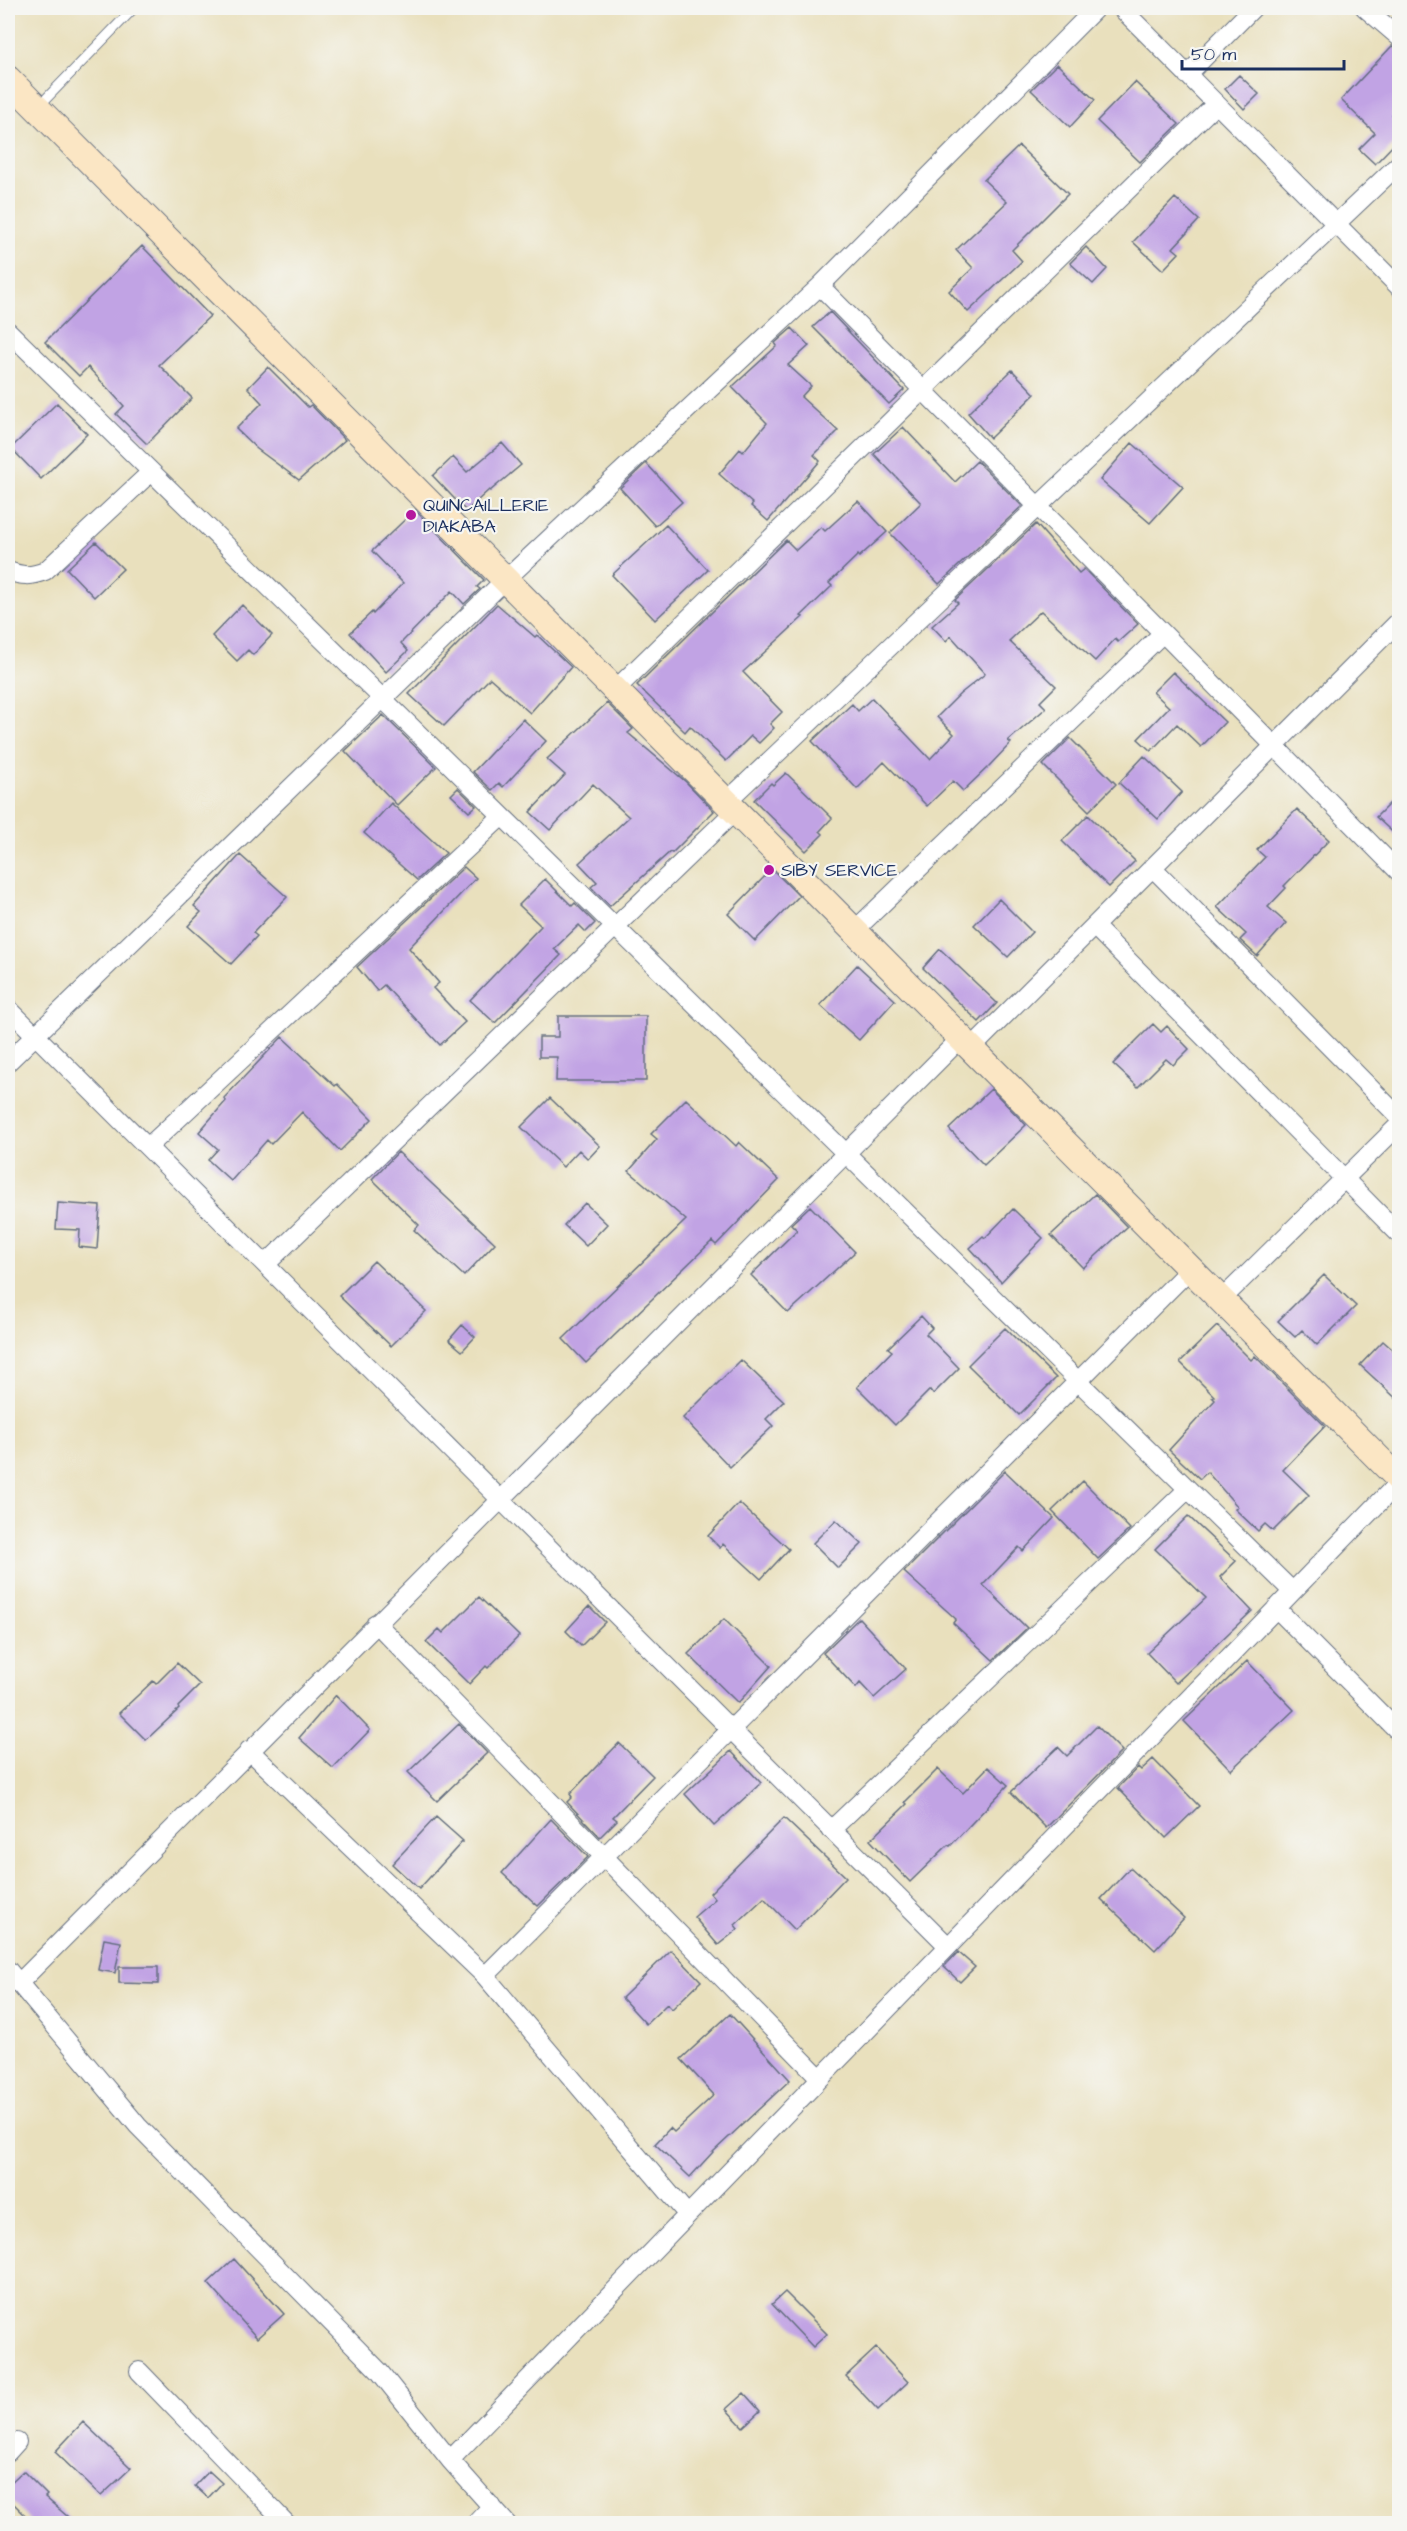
<svg xmlns="http://www.w3.org/2000/svg" width="1407" height="2531" viewBox="0 0 1407 2531" font-family="'Architects Daughter',sans-serif">
  <style>
    .building { fill: #c1a3e4 }
    .lines { fill: none; stroke-linecap: round; stroke-linejoin: round }
    .lane-casing { stroke: #636d7f; stroke-width: 11 }
    .street-casing { stroke: #636d7f; stroke-width: 20 }
    .secondary-casing { stroke: #636d7f; stroke-width: 28 }
    .lane { stroke: #fff; stroke-width: 9 }
    .street { stroke: #fff; stroke-width: 18 }
    .secondary { stroke: #fbe6c4; stroke-width: 26 }
    .poi-dot { fill: #b5179e; stroke: #f6f6f2; stroke-width: 2 }
    .labels { text-anchor: middle; stroke-width: 4.5; stroke-linejoin: round; paint-order: stroke }
    .poi-label { font-size: 18px; fill: #1b2f5e; stroke: #f6f6f2; text-anchor: start }
  </style>
  <rect width="100%" height="100%" fill="#f6f6f2"/>
  <filter id="ink" filterUnits="userSpaceOnUse"><feTurbulence type="fractalNoise" baseFrequency=".0167" numOctaves="2"/><feDisplacementMap in="SourceGraphic" scale="12" xChannelSelector="R" yChannelSelector="G"/><feConvolveMatrix kernelMatrix="1 2 1 2 8 2 1 2 1" color-interpolation-filters="sRGB"/></filter>
  <filter id="wash" filterUnits="userSpaceOnUse"><feTurbulence type="fractalNoise" baseFrequency=".008" numOctaves="4" result="noise"/><feDisplacementMap in="SourceGraphic" scale="24" xChannelSelector="R" yChannelSelector="G"/><feGaussianBlur stdDeviation="1.35" result="paint"/><feColorMatrix in="noise" values="0 0 0 0 0 0 0 0 0 0 0 0 0 0 0 0 0 1.4 0 .05"/><feComposite in="paint" operator="in"/></filter>
  <g filter="url(#wash)">
    <rect width="100%" height="100%" fill="#e9e0bd"/>
    <g id="blocks">
      <path class="building" d="M 1392,46 L 1400,49 L 1400,108 L 1392,115 L 1400,122 L 1400,138 L 1375,164 L 1359,149 L 1375,133 L 1341,100 Z
        M 1057,64 L 1095,100 L 1070,127 L 1031,90 Z
        M 1239,75 L 1259,94 L 1244,109 L 1225,89 Z
        M 1135,82 L 1179,124 L 1140,162 L 1097,121 Z
        M 1019,146 L 1068,194 L 1012,250 L 1022,261 L 968,312 L 949,291 L 973,268 L 956,250 L 1007,202 L 984,180 Z
        M 1175,198 L 1199,220 L 1173,248 L 1179,253 L 1163,270 L 1133,242 Z
        M 142,246 L 210,316 L 159,365 L 192,398 L 147,444 L 116,414 L 124,406 L 88,367 L 79,376 L 45,342 Z
        M 1086,247 L 1107,269 L 1093,284 L 1070,263 Z
        M 830,312 L 904,390 L 889,404 L 813,327 Z
        M 792,328 L 809,346 L 788,365 L 811,386 L 801,397 L 838,431 L 814,455 L 820,461 L 768,521 L 751,506 L 753,504 L 719,474 L 740,449 L 743,452 L 767,423 L 732,387 L 777,346 L 775,343 Z
        M 268,367 L 308,407 L 311,405 L 345,440 L 299,480 L 257,449 L 236,429 L 262,403 L 248,388 Z
        M 1012,370 L 1035,394 L 990,438 L 968,413 Z
        M 57,403 L 87,434 L 41,479 L 11,448 Z
        M 903,427 L 955,482 L 977,461 L 1022,506 L 939,584 L 890,533 L 921,503 L 874,454 Z
        M 502,443 L 521,465 L 490,491 L 489,490 L 466,511 L 433,476 L 453,457 L 467,472 Z
        M 1132,443 L 1183,487 L 1150,523 L 1100,480 Z
        M 646,463 L 682,502 L 655,526 L 620,488 Z
        M 858,501 L 887,532 L 859,557 L 858,555 L 829,583 L 832,586 L 801,616 L 803,617 L 743,672 L 782,712 L 770,724 L 774,728 L 759,743 L 751,736 L 726,761 L 690,726 L 685,732 L 637,685 L 786,540 L 796,550 L 821,527 L 825,531 Z
        M 415,510 L 484,580 L 477,587 L 480,589 L 464,604 L 452,591 L 401,643 L 408,651 L 386,672 L 350,633 L 372,612 L 373,614 L 403,583 L 372,551 Z
        M 1036,524 L 1079,573 L 1084,569 L 1138,624 L 1118,642 L 1115,639 L 1095,661 L 1041,611 L 1009,641 L 1056,686 L 1040,702 L 1046,708 L 1008,741 L 1011,743 L 988,767 L 963,791 L 953,781 L 927,806 L 884,762 L 857,789 L 812,741 L 852,704 L 858,711 L 872,698 L 930,759 L 954,734 L 937,717 L 960,694 L 985,674 L 951,636 L 946,641 L 932,626 L 958,603 L 955,600 Z
        M 666,525 L 708,570 L 655,620 L 612,575 Z
        M 96,542 L 123,569 L 94,597 L 67,569 Z
        M 497,604 L 535,637 L 537,635 L 571,667 L 530,713 L 490,678 L 444,726 L 409,694 Z
        M 242,605 L 272,635 L 253,655 L 248,650 L 237,661 L 212,636 Z
        M 1173,672 L 1225,722 L 1201,747 L 1177,724 L 1151,751 L 1138,739 L 1169,707 L 1153,692 Z
        M 607,703 L 633,729 L 628,733 L 686,782 L 714,811 L 672,853 L 670,852 L 610,906 L 591,887 L 597,882 L 579,863 L 629,817 L 593,784 L 550,830 L 530,812 L 565,775 L 547,759 Z
        M 383,715 L 436,767 L 397,805 L 345,751 Z
        M 523,719 L 546,741 L 503,787 L 499,783 L 492,790 L 473,772 Z
        M 1070,738 L 1116,784 L 1089,811 L 1043,765 Z
        M 1144,756 L 1182,792 L 1158,819 L 1119,783 Z
        M 786,773 L 832,818 L 820,831 L 823,834 L 806,851 L 754,800 L 771,783 L 773,785 Z
        M 458,788 L 476,806 L 469,812 L 451,795 Z
        M 1400,793 L 1400,839 L 1376,817 Z
        M 391,803 L 446,853 L 417,880 L 364,833 Z
        M 1297,809 L 1329,840 L 1284,886 L 1286,888 L 1268,907 L 1286,923 L 1257,956 L 1240,940 L 1246,934 L 1217,907 L 1265,857 L 1257,850 Z
        M 1088,815 L 1135,861 L 1109,887 L 1062,841 Z
        M 240,855 L 287,897 L 253,933 L 257,936 L 231,964 L 188,926 L 201,912 L 194,906 Z
        M 464,867 L 476,878 L 409,948 L 439,983 L 433,988 L 465,1022 L 440,1045 L 384,985 L 377,991 L 357,967 Z
        M 772,869 L 799,896 L 755,941 L 728,914 Z
        M 545,879 L 572,906 L 575,903 L 595,923 L 586,932 L 579,925 L 554,949 L 561,955 L 495,1023 L 470,1000 L 541,926 L 519,905 Z
        M 999,899 L 1032,932 L 1008,957 L 974,925 Z
        M 940,949 L 997,1003 L 979,1022 L 923,968 Z
        M 857,965 L 895,1000 L 859,1040 L 820,1005 Z
        M 558,1016 L 646,1016 L 646,1081 L 556,1081 L 557,1057 L 539,1057 L 539,1037 L 558,1037 Z
        M 1153,1024 L 1161,1032 L 1167,1026 L 1189,1049 L 1173,1065 L 1166,1059 L 1138,1087 L 1113,1064 Z
        M 282,1037 L 335,1086 L 337,1084 L 372,1119 L 340,1151 L 302,1112 L 271,1144 L 267,1140 L 231,1181 L 208,1160 L 218,1149 L 199,1132 L 226,1101 L 224,1098 Z
        M 991,1089 L 1026,1125 L 984,1165 L 949,1129 Z
        M 550,1098 L 600,1146 L 588,1159 L 579,1150 L 563,1167 L 521,1127 Z
        M 686,1099 L 736,1146 L 739,1142 L 779,1180 L 716,1245 L 712,1241 L 586,1363 L 563,1339 L 686,1220 L 629,1171 L 657,1139 L 651,1134 Z
        M 398,1152 L 495,1243 L 464,1276 L 414,1230 L 419,1225 L 372,1179 Z
        M 1095,1194 L 1127,1227 L 1083,1268 L 1051,1235 Z
        M 58,1203 L 100,1206 L 97,1249 L 79,1247 L 80,1230 L 56,1229 Z
        M 585,1203 L 607,1224 L 586,1246 L 564,1225 Z
        M 810,1206 L 855,1252 L 788,1313 L 751,1275 L 797,1230 L 791,1224 Z
        M 1013,1209 L 1043,1238 L 1001,1282 L 970,1248 L 983,1236 L 985,1238 Z
        M 374,1261 L 426,1311 L 391,1346 L 339,1296 Z
        M 1324,1275 L 1356,1306 L 1317,1345 L 1302,1330 L 1295,1337 L 1278,1321 Z
        M 921,1316 L 932,1328 L 926,1334 L 959,1368 L 933,1394 L 930,1390 L 895,1425 L 857,1387 L 892,1351 L 888,1348 Z
        M 462,1325 L 475,1337 L 462,1351 L 449,1340 Z
        M 1217,1326 L 1251,1360 L 1255,1356 L 1325,1426 L 1283,1470 L 1309,1495 L 1273,1531 L 1265,1524 L 1258,1531 L 1235,1509 L 1238,1507 L 1207,1472 L 1200,1479 L 1169,1450 L 1215,1400 L 1212,1397 L 1214,1396 L 1180,1362 Z
        M 1005,1328 L 1056,1378 L 1019,1415 L 968,1365 Z
        M 1383,1341 L 1400,1356 L 1400,1402 L 1360,1365 Z
        M 741,1360 L 784,1401 L 766,1419 L 773,1426 L 730,1467 L 683,1418 Z
        M 1005,1471 L 1054,1518 L 1023,1551 L 1019,1547 L 983,1585 L 1027,1628 L 993,1660 L 953,1623 L 956,1619 L 904,1572 Z
        M 1083,1481 L 1130,1529 L 1098,1559 L 1052,1511 Z
        M 739,1503 L 789,1549 L 761,1579 L 723,1544 L 720,1548 L 708,1536 Z
        M 1188,1516 L 1236,1561 L 1220,1577 L 1252,1611 L 1176,1683 L 1147,1653 L 1206,1598 L 1155,1549 Z
        M 836,1520 L 862,1544 L 838,1568 L 813,1543 Z
        M 479,1597 L 519,1636 L 488,1668 L 486,1666 L 469,1684 L 426,1642 L 439,1629 L 443,1633 Z
        M 589,1606 L 605,1622 L 581,1646 L 566,1631 Z
        M 859,1618 L 906,1669 L 874,1698 L 860,1683 L 856,1688 L 823,1653 Z
        M 724,1619 L 771,1666 L 738,1703 L 688,1654 Z
        M 1247,1661 L 1294,1710 L 1231,1770 L 1184,1721 Z
        M 177,1663 L 200,1685 L 178,1707 L 179,1709 L 146,1740 L 119,1713 L 153,1681 L 156,1684 Z
        M 336,1695 L 370,1730 L 333,1768 L 299,1738 Z
        M 459,1724 L 487,1753 L 437,1801 L 408,1772 Z
        M 1097,1726 L 1122,1751 L 1046,1828 L 1011,1792 L 1058,1747 L 1067,1756 Z
        M 619,1743 L 653,1776 L 613,1817 L 617,1820 L 600,1837 L 567,1802 L 572,1797 L 570,1794 Z
        M 731,1751 L 761,1783 L 714,1826 L 685,1794 Z
        M 1153,1759 L 1199,1806 L 1166,1838 L 1118,1788 L 1138,1767 L 1141,1770 Z
        M 988,1767 L 1008,1785 L 950,1846 L 948,1845 L 910,1882 L 870,1840 L 907,1804 L 905,1802 L 938,1769 L 963,1793 Z
        M 436,1817 L 463,1841 L 419,1889 L 392,1864 Z
        M 784,1818 L 846,1877 L 795,1930 L 764,1898 L 735,1925 L 738,1929 L 718,1945 L 694,1917 L 715,1899 L 710,1893 Z
        M 551,1819 L 588,1857 L 538,1906 L 502,1873 Z
        M 1130,1868 L 1184,1918 L 1155,1950 L 1101,1899 Z
        M 104,1939 L 121,1942 L 115,1973 L 98,1970 Z
        M 671,1950 L 701,1981 L 672,2009 L 667,2004 L 646,2024 L 622,1998 Z
        M 958,1952 L 975,1967 L 960,1982 L 944,1967 Z
        M 119,1967 L 158,1967 L 158,1984 L 119,1983 Z
        M 730,2014 L 790,2080 L 713,2152 L 690,2177 L 655,2144 L 670,2128 L 674,2132 L 714,2095 L 681,2059 Z
        M 234,2259 L 284,2314 L 257,2338 L 208,2283 Z
        M 785,2292 L 827,2334 L 813,2347 L 772,2304 Z
        M 876,2348 L 908,2382 L 878,2410 L 846,2376 Z
        M 744,2393 L 760,2411 L 743,2427 L 726,2409 Z
        M 83,2422 L 131,2468 L 101,2496 L 55,2452 Z
        M 23,2471 L 47,2495 L 45,2497 L 75,2523 L 33,2523 L 8,2498 L 8,2485 Z
        M 209,2471 L 222,2483 L 208,2498 L 195,2486 Z"/>
    </g>
  </g>
  <g filter="url(#ink)">
    <use href="#blocks" fill-opacity="0" stroke="#636d7f" stroke-width="1.5"/>
    <g class="lines">
      <g class="lane-casing">
        <path id="lane" d="M 38,107 L 134,8"/>
      </g>
      <g class="street-casing">
        <path id="street" d="M 1121,8 L 1400,288
          M 1365,8 L 1400,38
          M 1187,75 L 1253,8
          M 820,286 L 1400,873
          M 8,331 L 1292,1591
          M 8,571 C 22,576 30,577 45,571 L 151,472
          M 615,690 L 1216,104
          M 726,802 L 1400,163
          M 1152,867 L 1400,1118
          M 1094,926 L 1400,1235
          M 854,931 L 1163,633
          M 8,1008 L 948,1946
          M 971,1049 L 1400,620
          M 8,1062 L 505,580 L 820,286 L 1096,8
          M 149,1146 L 502,816
          M 266,1264 L 735,811
          M 1221,1300 L 1400,1124
          M 1276,1608 L 1400,1733
          M 376,1623 L 820,2078
          M 249,1750 L 485,1976 L 687,2214
          M 831,1830 L 1188,1489
          M 8,1970 L 138,2126 L 379,2371 L 450,2460 L 507,2524
          M 485,1976 L 1190,1269
          M 20,1982 L 961,1038
          M 139,2371 L 287,2524
          M 8,2452 L 17,2442
          M 450,2460 L 1400,1481
          M 475,2524 L 492,2506"/>
      </g>
      <g class="secondary-casing">
        <path id="secondary" d="M 8,79 L 1400,1480"/>
      </g>
      <use href="#lane" class="lane"/>
      <use href="#street" class="street"/>
      <use href="#secondary" class="secondary"/>
    </g>
  </g>
  <g class="poi-dot">
    <circle cx="411" cy="515" r="6"/>
    <circle cx="769" cy="870" r="6"/>
  </g>
  <g class="labels">
    <g class="poi-label">
      <text x="423" y="511">QUINCAILLERIE<tspan x="423" dy="21">DIAKABA</tspan></text>
      <text x="781" y="876">SIBY SERVICE</text>
    </g>
  </g>
  <rect width="1407" height="2531" fill="none" stroke="#f6f6f2" stroke-width="30"/>
  <path d="M1182 60v9h162v-9" fill="none" stroke="#1b2f5e" stroke-width="3"/>
  <text x="1191" y="60" font-size="18" fill="#1b2f5e" stroke="#f6f6f2" stroke-width="4.5" paint-order="stroke">50 m</text>
</svg>
